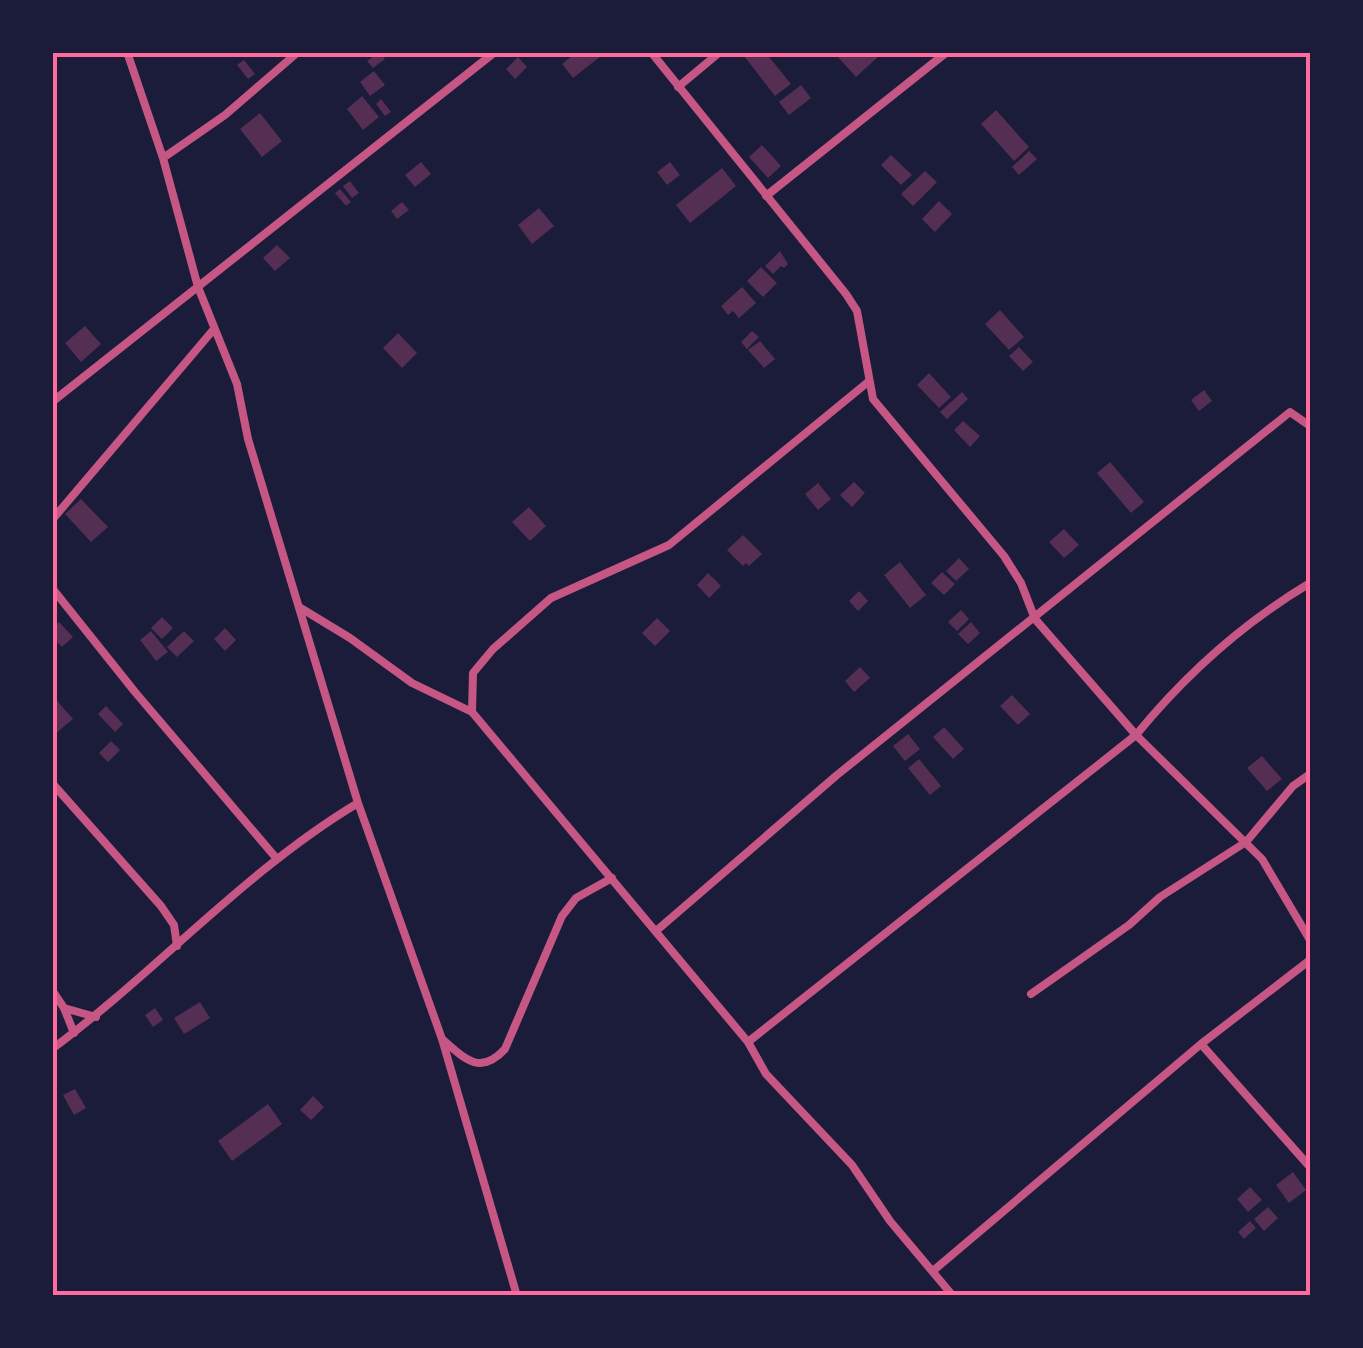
<svg xmlns="http://www.w3.org/2000/svg" width="1363" height="1348" viewBox="0 0 1363 1348" font-family="'Nunito Sans',sans-serif">
  <style>
    .building { fill: #542f53 }
    .lines { fill: none; stroke-linecap: round; stroke-linejoin: round }
    .minor { stroke: #c65784; stroke-width: 8 }
    .neatline { fill: none; stroke: #ff6b9d; stroke-width: 4 }
  </style>
  <rect width="100%" height="100%" fill="#1b1b3a"/>
  <path class="building" d="M 379,52 L 385,59 L 373,68 L 367,61 Z
    M 577,52 L 606,52 L 573,78 L 562,64 Z
    M 741,52 L 765,52 L 791,84 L 775,96 Z
    M 843,52 L 877,52 L 880,55 L 856,77 L 838,57 Z
    M 518,57 L 527,67 L 515,79 L 506,69 Z
    M 244,60 L 255,74 L 248,79 L 237,65 Z
    M 374,71 L 385,85 L 370,96 L 360,82 Z
    M 801,85 L 811,98 L 789,115 L 779,102 Z
    M 362,96 L 379,117 L 363,130 L 347,109 Z
    M 381,99 L 391,112 L 385,116 L 376,104 Z
    M 996,110 L 1029,147 L 1014,161 L 981,124 Z
    M 260,113 L 282,141 L 262,157 L 240,129 Z
    M 762,145 L 781,166 L 768,178 L 749,157 Z
    M 1029,151 L 1037,159 L 1019,175 L 1012,167 Z
    M 891,155 L 912,175 L 901,185 L 881,165 Z
    M 421,162 L 431,174 L 415,187 L 405,175 Z
    M 670,162 L 680,175 L 667,185 L 657,172 Z
    M 722,168 L 736,186 L 690,223 L 676,205 Z
    M 925,171 L 937,182 L 913,206 L 901,194 Z
    M 350,181 L 359,193 L 352,198 L 343,186 Z
    M 340,189 L 351,202 L 346,206 L 335,193 Z
    M 939,201 L 952,214 L 935,232 L 922,219 Z
    M 402,202 L 409,210 L 397,219 L 391,211 Z
    M 539,208 L 554,226 L 532,244 L 518,225 Z
    M 277,245 L 290,258 L 275,271 L 263,258 Z
    M 780,251 L 788,264 L 784,268 L 781,266 L 773,274 L 765,266 Z
    M 761,267 L 777,283 L 763,297 L 747,281 Z
    M 742,287 L 756,303 L 739,318 L 733,311 L 728,315 L 721,306 Z
    M 1000,310 L 1024,337 L 1009,350 L 985,324 Z
    M 85,326 L 101,344 L 81,362 L 65,343 Z
    M 752,331 L 759,337 L 747,349 L 741,342 Z
    M 398,333 L 417,353 L 402,368 L 383,348 Z
    M 760,341 L 775,359 L 764,368 L 748,350 Z
    M 1019,347 L 1033,362 L 1023,371 L 1009,356 Z
    M 929,373 L 951,397 L 939,408 L 917,385 Z
    M 1204,390 L 1212,401 L 1199,411 L 1191,400 Z
    M 962,392 L 968,399 L 947,419 L 940,412 Z
    M 963,421 L 980,436 L 970,447 L 954,430 Z
    M 1110,462 L 1144,502 L 1131,513 L 1097,473 Z
    M 854,482 L 865,493 L 852,507 L 840,495 Z
    M 818,483 L 831,499 L 818,510 L 805,494 Z
    M 81,499 L 108,527 L 91,542 L 65,514 Z
    M 529,507 L 546,526 L 530,541 L 512,522 Z
    M 1064,529 L 1079,545 L 1064,558 L 1049,542 Z
    M 743,535 L 762,554 L 749,566 L 746,563 L 743,566 L 727,550 Z
    M 959,558 L 969,569 L 956,581 L 946,571 Z
    M 900,562 L 926,595 L 910,608 L 884,575 Z
    M 942,572 L 955,584 L 944,595 L 931,583 Z
    M 708,573 L 721,586 L 709,598 L 697,585 Z
    M 859,591 L 868,601 L 858,611 L 849,601 Z
    M 961,610 L 969,619 L 957,631 L 948,622 Z
    M 162,617 L 173,628 L 162,639 L 151,628 Z
    M 657,618 L 670,631 L 655,646 L 642,633 Z
    M 59,622 L 73,637 L 62,647 L 52,637 L 52,628 Z
    M 971,622 L 980,633 L 968,644 L 958,634 Z
    M 225,628 L 236,640 L 225,651 L 214,639 Z
    M 151,631 L 168,652 L 156,661 L 140,640 Z
    M 184,631 L 194,641 L 177,657 L 167,647 Z
    M 860,667 L 870,678 L 854,692 L 845,681 Z
    M 52,695 L 73,719 L 55,734 L 52,731 Z
    M 1012,695 L 1030,714 L 1018,725 L 1000,706 Z
    M 106,706 L 123,724 L 115,732 L 98,714 Z
    M 944,727 L 964,749 L 953,759 L 933,737 Z
    M 908,734 L 920,749 L 905,761 L 893,746 Z
    M 111,741 L 120,750 L 108,762 L 99,753 Z
    M 1262,756 L 1282,779 L 1267,791 L 1247,768 Z
    M 919,759 L 941,786 L 930,795 L 908,768 Z
    M 200,1002 L 210,1018 L 184,1034 L 174,1018 Z
    M 155,1008 L 163,1020 L 153,1027 L 145,1015 Z
    M 75,1089 L 86,1108 L 74,1115 L 63,1095 Z
    M 313,1096 L 324,1107 L 311,1120 L 300,1110 Z
    M 268,1104 L 282,1124 L 232,1161 L 218,1141 Z
    M 1293,1172 L 1306,1190 L 1289,1203 L 1276,1185 Z
    M 1250,1187 L 1262,1200 L 1248,1212 L 1237,1199 Z
    M 1268,1207 L 1278,1218 L 1264,1231 L 1254,1219 Z
    M 1250,1221 L 1256,1228 L 1244,1239 L 1238,1232 Z"/>
  <g class="lines">
    <path class="minor" d="M 127,52 L 163,158 L 198,287 L 237,384 L 248,439 L 358,803 L 442,1039 L 517,1296
      M 651,52 L 846,294 L 857,311 L 873,399 L 1004,556 L 1021,583 L 1035,619 L 1136,735 L 1262,859 L 1310,940
      M 678,87 L 720,52
      M 163,158 L 225,115 L 298,52
      M 766,196 L 947,52
      M 52,402 L 495,52
      M 52,520 L 214,329
      M 52,588 L 135,692 L 277,859
      M 299,607 L 350,638 L 412,683 L 472,712 L 748,1042 L 766,1074 L 852,1165 L 890,1221 L 953,1296
      M 472,712 L 473,673 L 493,649 L 551,598 L 669,545 L 868,382
      M 52,783 L 161,906 L 174,925 L 177,946
      M 656,931 L 837,775 L 1290,412 L 1310,426
      M 52,990 L 64,1008 L 74,1033
      M 1031,994 L 1129,925 L 1160,897 L 1246,842 L 1293,786 L 1310,774
      M 64,1008 L 96,1017
      M 442,1039 C 465,1059 480,1076 505,1049 L 562,916 L 576,898 L 612,878
      M 748,1042 L 1136,735 C 1186,674 1243,623 1310,583
      M 1201,1044 L 1310,1167
      M 52,1049 C 157,971 246,870 358,803
      M 934,1270 L 1201,1044 L 1310,960"/>
  </g>
  <rect width="1363" height="1348" fill="none" stroke="#1b1b3a" stroke-width="110"/>
  <rect x="55" y="55" width="1253" height="1238" class="neatline"/>
</svg>
